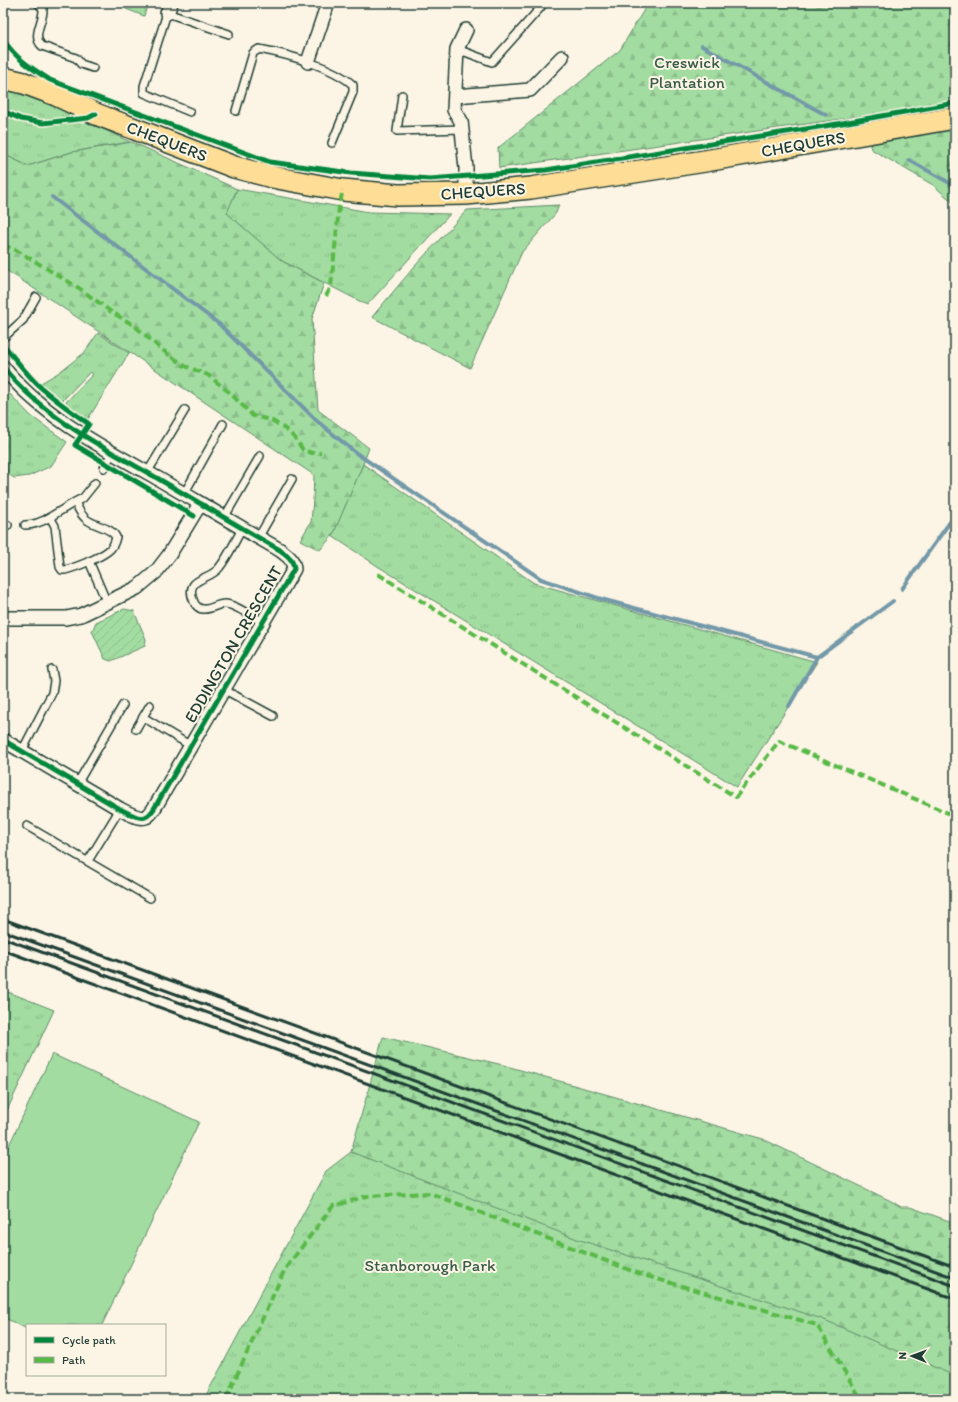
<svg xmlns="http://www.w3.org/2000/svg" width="958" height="1402" viewBox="0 0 958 1402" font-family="Itim,sans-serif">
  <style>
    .grass { fill: url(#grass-tufts); stroke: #608c6a }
    .forest { fill: url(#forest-firs); stroke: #608c6a }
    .garden { fill: url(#garden-furrows); stroke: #608c6a }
    .pitch { fill: #a2dca1; stroke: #608c6a }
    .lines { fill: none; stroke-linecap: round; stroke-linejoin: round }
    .stream { stroke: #7398a8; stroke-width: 4 }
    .lane-casing { stroke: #1f3d34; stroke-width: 10 }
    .street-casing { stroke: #1f3d34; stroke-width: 16 }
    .primary-casing { stroke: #1f3d34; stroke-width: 24 }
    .lane { stroke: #fcf5e5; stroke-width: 7 }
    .street { stroke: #fcf5e5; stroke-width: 13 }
    .primary { stroke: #fedd96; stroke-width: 21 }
    .rail { stroke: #1f3d34; stroke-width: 3 }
    .quiet { stroke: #58b947; stroke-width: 4; stroke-dasharray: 8 4; stroke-linecap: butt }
    .cycleway-casing { stroke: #fcf5e5; stroke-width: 8 }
    .cycleway { stroke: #00873e; stroke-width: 5 }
    .labels { text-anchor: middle; stroke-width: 4; stroke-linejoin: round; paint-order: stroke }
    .park-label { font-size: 17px; fill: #395d4a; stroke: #fcf5e5 }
    .street-label { font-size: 17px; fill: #1f3d34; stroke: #fcf5e5 }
  </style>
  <defs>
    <pattern id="grass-tufts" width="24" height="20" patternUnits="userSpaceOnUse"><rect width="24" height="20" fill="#a2dca1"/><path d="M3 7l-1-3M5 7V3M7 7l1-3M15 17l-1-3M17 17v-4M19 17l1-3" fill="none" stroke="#8bbe8b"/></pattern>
    <pattern id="forest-firs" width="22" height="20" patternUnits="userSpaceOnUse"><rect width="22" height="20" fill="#a2dca1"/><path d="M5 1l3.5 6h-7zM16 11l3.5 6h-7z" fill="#8bbe8b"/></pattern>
    <pattern id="garden-furrows" width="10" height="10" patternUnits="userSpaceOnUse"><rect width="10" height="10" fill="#a2dca1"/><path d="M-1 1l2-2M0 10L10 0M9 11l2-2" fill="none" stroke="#8bbe8b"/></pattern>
  </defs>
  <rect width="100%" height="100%" fill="#fcf5e5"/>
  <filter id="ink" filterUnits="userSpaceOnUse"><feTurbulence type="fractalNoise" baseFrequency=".025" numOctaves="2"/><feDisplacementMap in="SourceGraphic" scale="8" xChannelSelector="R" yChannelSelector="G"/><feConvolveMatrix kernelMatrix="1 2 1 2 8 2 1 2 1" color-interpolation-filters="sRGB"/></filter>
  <g filter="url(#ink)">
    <path class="grass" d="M 128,3 L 148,3 L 144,16 L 126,9 Z
      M 3,88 L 57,106 L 130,142 L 72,152 L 28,166 L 3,154 L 3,115 L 12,119 L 16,114 L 3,105 Z
      M 237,189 L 369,212 L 450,214 L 367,305 L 282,261 L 226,213 Z
      M 98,333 L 129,353 L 88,419 L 64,404 L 93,374 L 90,372 L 62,401 L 41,383 L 58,373 L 84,353 Z
      M 10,394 L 31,416 L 67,442 L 51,466 L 29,476 L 14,478 L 8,474 L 3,447 L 3,397 Z
      M 363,464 L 534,583 L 817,662 L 737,787 L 379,567 L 332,536 Z
      M 3,990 L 54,1010 L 3,1119 Z
      M 351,1152 L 955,1310 L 955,1399 L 204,1399 L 326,1171 Z"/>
    <path class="forest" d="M 648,3 L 955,3 L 955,204 L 933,185 L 871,149 L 862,116 L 499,168 L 498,148 L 620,50 Z
      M 132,142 L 237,189 L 227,213 L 282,261 L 324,283 L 312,319 L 318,410 L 369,448 L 363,464 L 333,535 L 320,550 L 300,540 L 311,522 L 313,500 L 314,475 L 3,268 L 3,154 L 28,166 L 72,152 Z
      M 559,205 L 556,213 L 522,252 L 470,368 L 372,317 L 414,267 L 467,210 Z
      M 383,1037 L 503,1065 L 763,1139 L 891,1201 L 901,1207 L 910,1207 L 955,1223 L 955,1376 L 822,1319 L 577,1239 L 351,1152 Z"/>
    <path class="garden" d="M 124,609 L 134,611 L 146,639 L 145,646 L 111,661 L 105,659 L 92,631 L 96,622 Z"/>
    <path class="pitch" d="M 52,1054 L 199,1122 L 102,1325 L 27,1325 L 27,1329 L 3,1317 L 3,1158 Z"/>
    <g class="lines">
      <path class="stream" d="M 702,46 L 826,115
        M 909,160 L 955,186
        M 52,197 L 219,324 L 317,421 L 356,453 L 541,579 L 601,599 L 817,657 L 893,601
        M 902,589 L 955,515
        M 789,706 L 817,657"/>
      <g class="lane-casing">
        <path id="lane" d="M 38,3 L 43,9 C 44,21 31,36 42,46 L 76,58 L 81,64 L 93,68
          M 457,49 L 492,62 L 541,7
          M 402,95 L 397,131 L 462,129
          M 236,111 L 253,53 L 259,49 C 286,54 334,67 353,85 L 353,92 L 332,143
          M 190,112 L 144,93 L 144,86 L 167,13 L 229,34
          M 3,338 L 23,320 L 36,297
          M 104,468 L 112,453
          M 147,473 L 185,410
          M 184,494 L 223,424
          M 75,502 L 83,498 L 95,483
          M 224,518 L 260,456
          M 3,525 L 8,525
          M 25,525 C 35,525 42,522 50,517 L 55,526 L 60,567 L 62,570 L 65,570 C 77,567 99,558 108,551 C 112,548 115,542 116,537 C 111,527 94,526 86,519 C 80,514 78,508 75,502 L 50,517
          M 242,529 C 235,541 228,557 219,568 C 209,581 183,577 194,602 C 195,605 199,609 203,609 C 210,610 217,604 224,604 C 233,603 253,617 262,622
          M 258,538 L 292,479
          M 89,561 L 107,603
          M 223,689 L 273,716
          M 143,717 L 191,746
          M 136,729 L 150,705
          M 22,751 L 52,693 L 54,681 L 52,670
          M 77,784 L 123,705
          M 27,826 L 150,898
          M 88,861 L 120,809"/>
      </g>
      <g class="street-casing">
        <path id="street" d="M 167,13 L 171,3
          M 466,30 L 457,49 L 454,110 L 461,121 L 466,168 L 466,194
          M 308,62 L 328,3
          M 455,96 L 530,90 L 562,57
          M 3,367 C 43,417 102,447 157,478 C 198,502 238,526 280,550 C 288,556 293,559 294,569 L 162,795 C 147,821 147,823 120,809 L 3,740
          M 3,618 L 66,618 L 81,615 L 137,588 L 156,572 L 169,555 L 200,504"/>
      </g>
      <g class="primary-casing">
        <path id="primary" d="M 3,78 L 24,83 L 56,95 L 96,114 L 234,167 L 272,177 L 343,190 L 398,195 L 466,194 L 531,188 L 705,161 L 955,118"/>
      </g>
      <use href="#lane" class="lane"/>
      <use href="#street" class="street"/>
      <use href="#primary" class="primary"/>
      <path class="rail" d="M 3,919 L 955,1267
        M 3,931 L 955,1278
        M 3,938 L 955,1286
        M 3,950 L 955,1299"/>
      <path class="quiet" d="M 3,245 L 16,250 L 79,288 L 110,311 L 135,326 L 161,349 L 185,366 L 208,375 L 229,392 L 253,416 L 271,420 L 285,429 L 295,438 L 303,450 L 312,453 L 321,453
        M 326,296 L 331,287 L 339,207 L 343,190
        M 378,574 L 736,797 L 779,741 L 955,816
        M 226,1399 L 285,1269 L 333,1206 L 367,1196 L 430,1193 L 640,1274 L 817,1325 L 861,1399"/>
      <g class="cycleway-casing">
        <path id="cycleway" d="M 3,39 C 16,59 31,68 50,80 L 270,162 L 351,173 L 430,179 L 546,170 L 831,125 L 955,103
          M 3,111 L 21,119 L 43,123 L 88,118 L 96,114
          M 3,344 C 14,358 25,372 37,384 C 53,399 71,411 89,424 L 75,445 L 194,516
          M 3,367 C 43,417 102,447 157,478 C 198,502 238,526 280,550 C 288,556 293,559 294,569 L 162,795 C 147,821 147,823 120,809 L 3,740"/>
      </g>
      <use href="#cycleway" class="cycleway"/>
    </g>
  </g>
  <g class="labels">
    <g class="park-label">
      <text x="687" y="68">Creswick<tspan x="687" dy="20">Plantation</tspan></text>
      <text x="430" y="1271">Stanborough Park</text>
    </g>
    <g class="street-label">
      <text transform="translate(167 141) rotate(21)" y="6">CHEQUERS</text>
      <text transform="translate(803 144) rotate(-10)" y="6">CHEQUERS</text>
      <text transform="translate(483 191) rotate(-4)" y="6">CHEQUERS</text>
      <text transform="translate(233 644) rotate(-60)" y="6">EDDINGTON CRESCENT</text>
    </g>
  </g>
  <rect width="958" height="1402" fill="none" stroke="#fcf5e5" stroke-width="16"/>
  <rect x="8" y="8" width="942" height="1386" fill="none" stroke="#1f3d34" stroke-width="1.5" filter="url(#ink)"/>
  <rect x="26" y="1324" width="140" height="52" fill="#fcf5e5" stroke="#a4ab9e"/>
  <rect x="34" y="1337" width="20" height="6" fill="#00873e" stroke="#a4ab9e"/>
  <text x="62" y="1344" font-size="12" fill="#1f3d34">Cycle path</text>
  <rect x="34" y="1357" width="20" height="6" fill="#58b947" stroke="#a4ab9e"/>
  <text x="62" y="1364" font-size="12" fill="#1f3d34">Path</text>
  <g transform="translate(912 1356) rotate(271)" stroke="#fcf5e5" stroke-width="3" paint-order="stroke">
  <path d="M0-3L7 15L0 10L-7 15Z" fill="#1f3d34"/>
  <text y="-6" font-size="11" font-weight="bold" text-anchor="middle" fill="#1f3d34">N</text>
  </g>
</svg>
